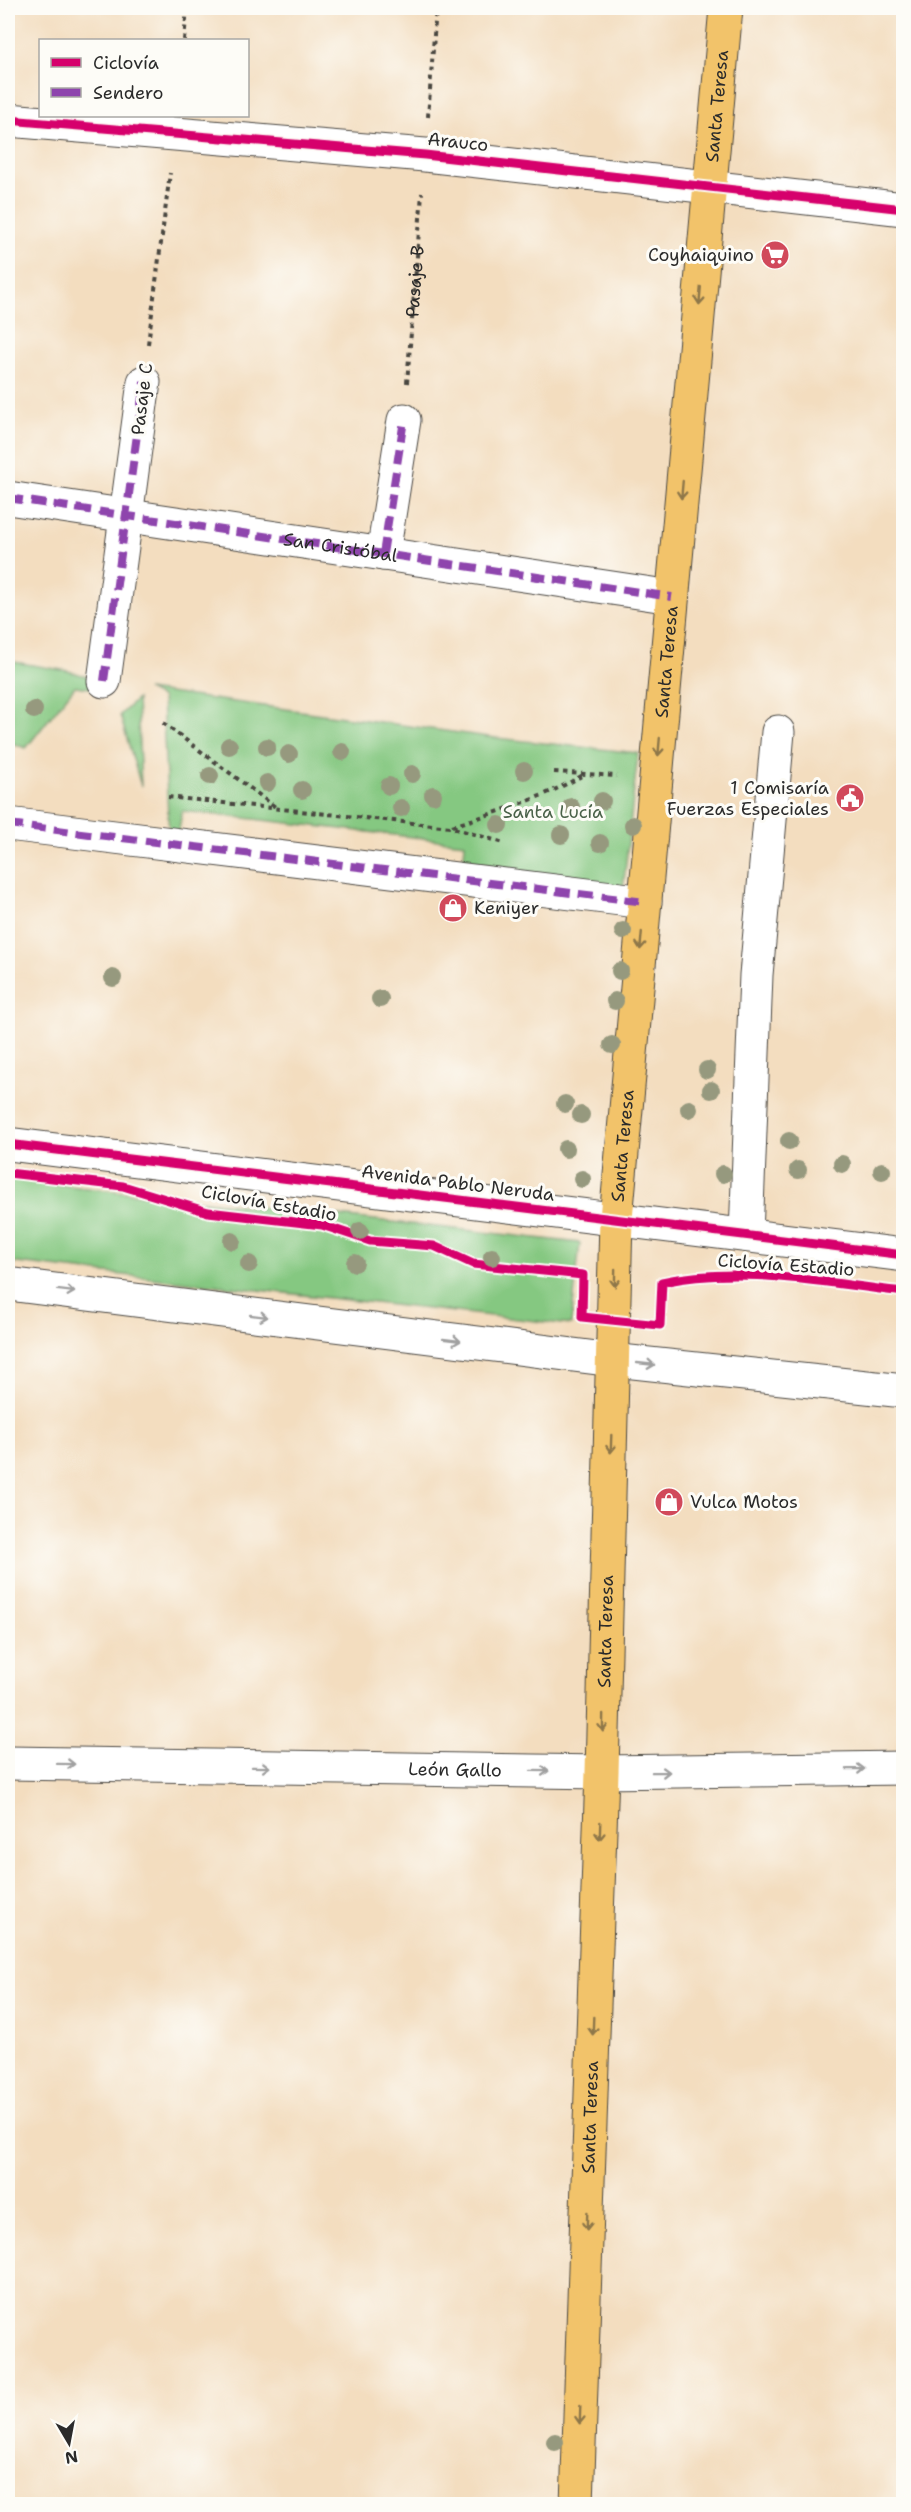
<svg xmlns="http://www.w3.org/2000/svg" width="911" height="2512" viewBox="0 0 911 2512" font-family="'Shantell Sans',sans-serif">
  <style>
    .green { fill: #85c881; stroke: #587a56; stroke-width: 1.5 }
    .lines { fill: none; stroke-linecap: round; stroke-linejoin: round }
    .minor-casing { stroke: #494641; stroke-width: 35 }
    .major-casing { stroke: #494641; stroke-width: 35 }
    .path { stroke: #494641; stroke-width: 4; stroke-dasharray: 4.5 4.5; stroke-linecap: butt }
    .minor { stroke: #fff; stroke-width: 33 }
    .major { stroke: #f2c36a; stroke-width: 33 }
    .quiet { stroke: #8e44ad; stroke-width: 8; stroke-dasharray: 15 8; stroke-linecap: butt }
    .cycleway-casing { stroke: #fdfcf7; stroke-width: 13 }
    .cycleway { stroke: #d6006c; stroke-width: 9 }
    .tree { fill: #96997e }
    .oneway { stroke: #8e774a }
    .oneway2 { stroke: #a0a0a0 }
    .labels { text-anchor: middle; stroke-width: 6; stroke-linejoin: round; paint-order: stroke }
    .street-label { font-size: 18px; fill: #2b2b2b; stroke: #fdfcf7 }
    .poi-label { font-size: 18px; fill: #2b2b2b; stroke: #fdfcf7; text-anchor: end }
    .park-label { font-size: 18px; fill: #4a6249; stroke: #fdfcf7 }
  </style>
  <rect width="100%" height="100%" fill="#fdfcf7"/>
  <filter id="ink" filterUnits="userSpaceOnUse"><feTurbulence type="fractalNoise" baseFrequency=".0167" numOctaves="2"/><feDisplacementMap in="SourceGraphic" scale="12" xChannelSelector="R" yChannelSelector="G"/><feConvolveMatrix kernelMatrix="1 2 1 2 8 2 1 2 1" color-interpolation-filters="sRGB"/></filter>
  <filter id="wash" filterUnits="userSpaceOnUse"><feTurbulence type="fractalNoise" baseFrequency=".008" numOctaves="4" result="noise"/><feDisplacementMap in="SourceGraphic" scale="24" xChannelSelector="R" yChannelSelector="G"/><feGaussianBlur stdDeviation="1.35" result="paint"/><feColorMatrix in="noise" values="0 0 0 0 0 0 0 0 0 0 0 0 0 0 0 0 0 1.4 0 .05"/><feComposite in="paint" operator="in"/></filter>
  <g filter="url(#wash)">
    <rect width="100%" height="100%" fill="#f3ddbf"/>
    <path class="green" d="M 8,661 L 68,671 L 104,681 L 107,690 L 75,686 L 26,748 L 8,742 Z
      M 147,690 L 496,738 L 638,753 L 623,890 L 463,870 L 465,843 L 182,811 L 178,837 L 169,835 L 162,698 Z
      M 137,699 L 141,786 L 120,715 Z
      M 8,1179 L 580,1243 L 571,1325 L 8,1262 Z"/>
  </g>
  <g filter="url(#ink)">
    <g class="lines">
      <g class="minor-casing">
        <g id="minor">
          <path d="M 8,120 L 425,155 L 904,209"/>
          <path id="s2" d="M 8,498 L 672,597"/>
          <path d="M 383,554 L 404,420"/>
          <path d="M 104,681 L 144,382"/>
          <path d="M 8,824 L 645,902"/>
          <path d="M 8,1144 L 904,1255"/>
          <path d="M 746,1235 L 756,975 L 778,732"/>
          <path d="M 8,1284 L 613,1360 L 904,1391"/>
          <path id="s3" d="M 8,1763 L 602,1772 L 904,1768"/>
        </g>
      </g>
      <g class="major-casing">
        <g id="major">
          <path id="s4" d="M 577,2504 L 602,1772 L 616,1219 L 726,8"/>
        </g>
      </g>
      <g class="path">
        <path d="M 184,40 L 187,8"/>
        <path d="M 428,117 L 436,8"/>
        <path d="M 148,344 L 170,173"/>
        <path id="s1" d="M 407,383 L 422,193"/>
        <path d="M 163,723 L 278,809"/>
        <path d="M 554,772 L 617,776"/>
        <path d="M 168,797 L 450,827 L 504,843"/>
        <path d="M 452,826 C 498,812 544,798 585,774"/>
      </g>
      <use href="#minor" class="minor"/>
      <use href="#major" class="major"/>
      <path class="quiet" d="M 8,498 L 672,597
        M 383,554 L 404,420
        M 104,681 L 144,382
        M 8,824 L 645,902"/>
      <g class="cycleway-casing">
        <path id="cycleway" d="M 8,120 L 425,155 L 904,209
          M 8,1144 L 904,1255
          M 8,1173 L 123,1186 L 208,1212 L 322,1225 L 370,1241 L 434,1246 L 473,1264 L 583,1275 L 582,1317 L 660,1325 L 662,1282 C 741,1265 824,1283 904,1292"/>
      </g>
      <use href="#cycleway" class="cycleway"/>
    </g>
    <g class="tree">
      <circle cx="34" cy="710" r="9"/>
      <circle cx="229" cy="746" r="9"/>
      <circle cx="267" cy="747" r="9"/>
      <circle cx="342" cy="752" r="9"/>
      <circle cx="289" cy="754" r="9"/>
      <circle cx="524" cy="771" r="9"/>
      <circle cx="412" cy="774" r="9"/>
      <circle cx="210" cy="776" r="9"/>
      <circle cx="267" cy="783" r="9"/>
      <circle cx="389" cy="786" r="9"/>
      <circle cx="302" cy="790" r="9"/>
      <circle cx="433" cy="795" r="9"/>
      <circle cx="602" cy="801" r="9"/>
      <circle cx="571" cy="807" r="9"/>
      <circle cx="401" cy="808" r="9"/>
      <circle cx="499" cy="825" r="9"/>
      <circle cx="633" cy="825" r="9"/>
      <circle cx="561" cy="835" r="9"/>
      <circle cx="600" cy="843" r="9"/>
      <circle cx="623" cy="931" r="9"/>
      <circle cx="620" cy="971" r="9"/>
      <circle cx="113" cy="978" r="9"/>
      <circle cx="380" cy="999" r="9"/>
      <circle cx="615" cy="1001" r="9"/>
      <circle cx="612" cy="1045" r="9"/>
      <circle cx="707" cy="1070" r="9"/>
      <circle cx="711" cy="1090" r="9"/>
      <circle cx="565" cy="1104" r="9"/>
      <circle cx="689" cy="1109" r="9"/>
      <circle cx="581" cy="1115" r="9"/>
      <circle cx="789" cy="1141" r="9"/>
      <circle cx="566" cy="1149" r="9"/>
      <circle cx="842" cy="1164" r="9"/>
      <circle cx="798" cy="1170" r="9"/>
      <circle cx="882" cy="1171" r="9"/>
      <circle cx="723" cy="1174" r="9"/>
      <circle cx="582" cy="1179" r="9"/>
      <circle cx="360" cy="1231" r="9"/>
      <circle cx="232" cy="1241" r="9"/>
      <circle cx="492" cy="1257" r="9"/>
      <circle cx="355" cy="1263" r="9"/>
      <circle cx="249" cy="1264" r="9"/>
      <circle cx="555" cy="2442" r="9"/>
    </g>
    <defs><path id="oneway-shaft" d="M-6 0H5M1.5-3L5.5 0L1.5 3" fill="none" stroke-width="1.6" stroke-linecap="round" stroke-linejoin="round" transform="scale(1.5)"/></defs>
    <g class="oneway">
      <use href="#oneway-shaft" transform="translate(700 296) rotate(95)"/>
      <use href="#oneway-shaft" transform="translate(682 490) rotate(95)"/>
      <use href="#oneway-shaft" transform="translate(659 747) rotate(95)"/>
      <use href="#oneway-shaft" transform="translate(641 941) rotate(95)"/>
      <use href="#oneway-shaft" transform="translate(615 1278) rotate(91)"/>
      <use href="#oneway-shaft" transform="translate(611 1444) rotate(92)"/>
      <use href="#oneway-shaft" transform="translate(603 1723) rotate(91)"/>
      <use href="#oneway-shaft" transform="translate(600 1831) rotate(92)"/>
      <use href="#oneway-shaft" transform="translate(593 2026) rotate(92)"/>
      <use href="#oneway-shaft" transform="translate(587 2221) rotate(92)"/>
      <use href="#oneway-shaft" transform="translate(580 2415) rotate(92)"/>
    </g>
    <g class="oneway2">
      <use href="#oneway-shaft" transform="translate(66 1291) rotate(7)"/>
      <use href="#oneway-shaft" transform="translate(259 1316) rotate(7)"/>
      <use href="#oneway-shaft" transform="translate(452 1340) rotate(7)"/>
      <use href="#oneway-shaft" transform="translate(646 1364) rotate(6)"/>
      <use href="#oneway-shaft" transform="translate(66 1764) rotate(1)"/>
      <use href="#oneway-shaft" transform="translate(261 1767) rotate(1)"/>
      <use href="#oneway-shaft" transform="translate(856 1769) rotate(-1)"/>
      <use href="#oneway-shaft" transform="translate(540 1771) rotate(1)"/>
      <use href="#oneway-shaft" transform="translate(661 1772) rotate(-1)"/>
    </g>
  </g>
  <defs>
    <g id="supermarket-disc" transform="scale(1.5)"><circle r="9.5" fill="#d1495b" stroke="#fdfcf7"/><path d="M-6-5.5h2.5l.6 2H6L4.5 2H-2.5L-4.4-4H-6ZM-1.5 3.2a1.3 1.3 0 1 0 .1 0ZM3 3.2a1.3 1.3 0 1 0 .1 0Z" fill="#fff"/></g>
    <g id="civic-disc" transform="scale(1.5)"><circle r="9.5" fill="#d1495b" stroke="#fdfcf7"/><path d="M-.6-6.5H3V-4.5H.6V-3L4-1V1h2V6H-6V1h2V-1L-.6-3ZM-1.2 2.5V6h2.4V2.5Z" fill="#fff"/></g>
    <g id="shop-disc" transform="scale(1.5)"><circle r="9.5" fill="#d1495b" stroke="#fdfcf7"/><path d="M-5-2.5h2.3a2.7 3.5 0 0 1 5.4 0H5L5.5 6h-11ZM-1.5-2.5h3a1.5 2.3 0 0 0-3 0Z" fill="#fff"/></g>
  </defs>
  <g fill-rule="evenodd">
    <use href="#supermarket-disc" x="775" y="255"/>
    <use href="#civic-disc" x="850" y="798"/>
    <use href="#shop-disc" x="453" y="908"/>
    <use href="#shop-disc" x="669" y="1502"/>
  </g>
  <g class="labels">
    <g class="street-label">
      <text dy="6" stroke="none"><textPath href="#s4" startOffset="2403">Santa Teresa</textPath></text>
      <text transform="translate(458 142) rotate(6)" y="6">Arauco</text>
      <text dy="6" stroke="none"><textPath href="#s1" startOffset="102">Pasaje B</textPath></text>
      <text transform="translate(142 399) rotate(-83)" y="6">Pasaje C</text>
      <text dy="6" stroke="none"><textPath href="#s2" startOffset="336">San Cristóbal</textPath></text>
      <text dy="6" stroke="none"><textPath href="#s4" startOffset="1845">Santa Teresa</textPath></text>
      <text dy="6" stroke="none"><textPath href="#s4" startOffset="1359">Santa Teresa</textPath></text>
      <text transform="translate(458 1183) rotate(7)" y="6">Avenida Pablo Neruda</text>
      <text transform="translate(269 1203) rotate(10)" y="6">Ciclovía Estadio</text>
      <text transform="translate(786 1265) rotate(4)" y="6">Ciclovía Estadio</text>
      <text dy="6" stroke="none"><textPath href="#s4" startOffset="873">Santa Teresa</textPath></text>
      <text dy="6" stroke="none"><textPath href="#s3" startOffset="447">León Gallo</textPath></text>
      <text dy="6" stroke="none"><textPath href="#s4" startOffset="387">Santa Teresa</textPath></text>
    </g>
    <g class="poi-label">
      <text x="754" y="261">Coyhaiquino</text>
      <text x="829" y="794">1 Comisaría<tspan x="829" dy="21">Fuerzas Especiales</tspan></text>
      <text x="474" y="914" text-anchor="start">Keniyer</text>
      <text x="690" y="1508" text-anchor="start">Vulca Motos</text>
    </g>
    <g class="park-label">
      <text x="553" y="818">Santa Lucía</text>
    </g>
  </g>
  <rect width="911" height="2512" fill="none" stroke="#fdfcf7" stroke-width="30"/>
  <rect x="39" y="39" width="210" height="78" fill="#fdfcf7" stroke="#a9a8a5" stroke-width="1.5"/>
  <rect x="51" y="58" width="30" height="9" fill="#d6006c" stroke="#a9a8a5" stroke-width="1.5"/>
  <text x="93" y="69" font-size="18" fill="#2b2b2b">Ciclovía</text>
  <rect x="51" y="88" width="30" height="9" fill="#8e44ad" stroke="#a9a8a5" stroke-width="1.5"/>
  <text x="93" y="99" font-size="18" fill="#2b2b2b">Sendero</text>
  <g transform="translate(69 2443) rotate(170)" stroke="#fdfcf7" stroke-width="4.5" paint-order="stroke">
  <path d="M0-4.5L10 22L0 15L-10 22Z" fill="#2b2b2b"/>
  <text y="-9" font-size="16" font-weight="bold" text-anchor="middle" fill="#2b2b2b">N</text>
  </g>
</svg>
